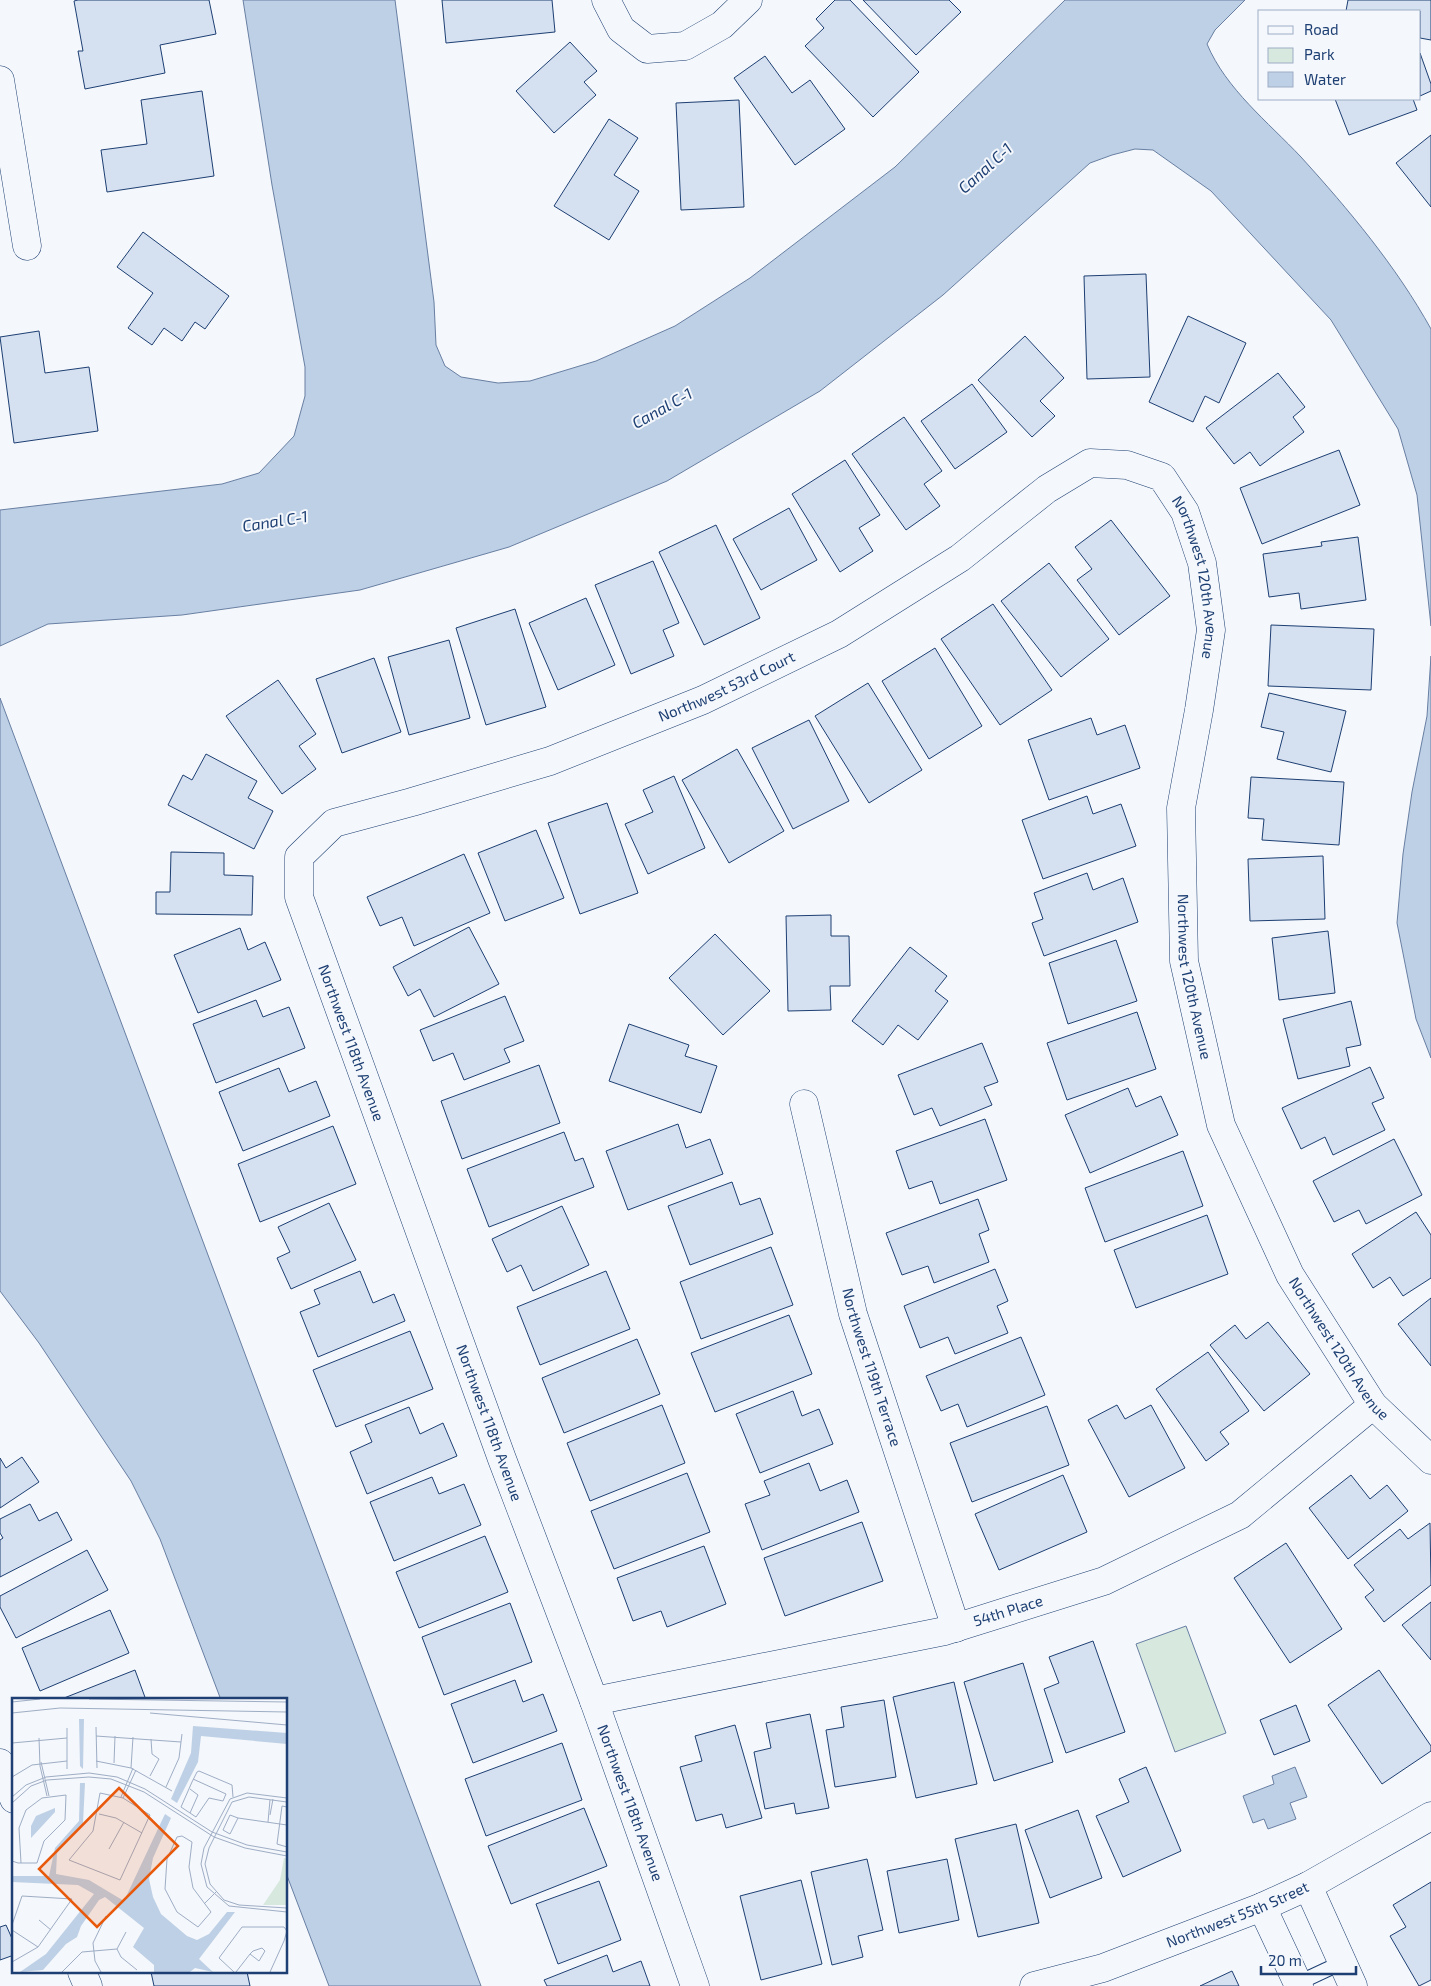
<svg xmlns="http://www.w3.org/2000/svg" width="1431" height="1986" viewBox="0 0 1431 1986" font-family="'Exo 2',sans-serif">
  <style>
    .green { fill: #d7e8df; stroke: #687fa3 }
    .water { fill: #bed0e5; stroke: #687fa3 }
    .building { fill: #d5e0f0; stroke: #1d3f73 }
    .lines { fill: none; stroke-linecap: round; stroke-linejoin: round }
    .lane-casing { stroke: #1d3f73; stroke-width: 16 }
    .street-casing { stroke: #1d3f73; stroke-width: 29 }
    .lane { stroke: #f4f7fb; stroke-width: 14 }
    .street { stroke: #f4f7fb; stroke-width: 28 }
    .labels { text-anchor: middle; stroke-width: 4; stroke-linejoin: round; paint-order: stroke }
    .street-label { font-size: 15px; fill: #1d3f73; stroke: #f4f7fb }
    .water-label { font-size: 16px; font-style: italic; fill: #1d3f73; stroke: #f4f7fb }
    .inset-road { fill: none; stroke: #9eadc5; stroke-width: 1 }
    .view { fill: #e8590c; fill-opacity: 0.15; stroke: #e8590c; stroke-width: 2.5 }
    .inset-edge { fill: none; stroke: #1d3f73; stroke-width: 2.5 }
  </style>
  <rect width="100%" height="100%" fill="#f4f7fb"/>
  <path class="green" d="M 1186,1626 L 1226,1733 L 1175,1752 L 1136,1644 Z"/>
  <path class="water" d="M 243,0 L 395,0 L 434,302 L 436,345 L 445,366 L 461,377 L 498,383 L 530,381 L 596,361 L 675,326 L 750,278 L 895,167 L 1065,0 L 1245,0 L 1215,30 L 1207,44 C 1226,89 1268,122 1301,157 C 1349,210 1396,266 1431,329 L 1431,626 L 1417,495 L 1398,429 L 1331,320 L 1211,191 L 1153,150 L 1135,149 L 1112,155 L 1090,163 L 943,295 L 820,391 L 667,481 L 509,547 L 360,590 L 182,615 L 48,624 L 0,646 L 0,510 L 222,484 L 259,473 L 294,436 L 305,396 L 305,367 L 272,185 Z
    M 1431,656 L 1431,1058 L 1416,1019 L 1397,923 L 1403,854 L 1412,792 L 1427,716 Z
    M 0,698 L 481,1986 L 329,1986 L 286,1873 L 286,1700 L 221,1700 L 160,1539 L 131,1481 L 39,1343 L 0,1291 Z
    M 1295,1767 L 1307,1797 L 1290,1803 L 1296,1819 L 1268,1829 L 1264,1819 L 1253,1823 L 1243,1796 L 1274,1784 L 1272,1776 Z"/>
  <path class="building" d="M 78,0 L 209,0 L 216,34 L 160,45 L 165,73 L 85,89 L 78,51 L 83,51 L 74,1 Z
    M 442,0 L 552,0 L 555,32 L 446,43 Z
    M 835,0 L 850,0 L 919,72 L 873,117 L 805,46 L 824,28 L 816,19 Z
    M 863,0 L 949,0 L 961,12 L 916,55 Z
    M 1348,0 L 1431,0 L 1431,40 L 1420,38 L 1420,11 L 1346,11 Z
    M 570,42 L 597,71 L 584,82 L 596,95 L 554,133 L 516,91 Z
    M 1420,53 L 1431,84 L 1431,91 L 1420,96 Z
    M 765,56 L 792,93 L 810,80 L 845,129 L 795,165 L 734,78 Z
    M 202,91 L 214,176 L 107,192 L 101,150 L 147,144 L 141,100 Z
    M 1335,99 L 1413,99 L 1417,110 L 1349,135 Z
    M 739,100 L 744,207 L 681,210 L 676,103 Z
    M 609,119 L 638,138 L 614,175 L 639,191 L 609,240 L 554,206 Z
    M 1431,135 L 1431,207 L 1396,163 Z
    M 143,232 L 229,296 L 205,329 L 195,322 L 182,341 L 164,328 L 152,345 L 128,328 L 153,293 L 117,267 Z
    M 1146,274 L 1150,377 L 1087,379 L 1084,276 Z
    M 1188,316 L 1246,343 L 1219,403 L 1205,396 L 1193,422 L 1149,402 Z
    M 39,331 L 45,373 L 89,367 L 98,431 L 14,443 L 0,337 Z
    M 1025,336 L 1064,378 L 1040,401 L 1055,416 L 1032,437 L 978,380 Z
    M 1278,373 L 1305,407 L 1293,417 L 1304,432 L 1260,466 L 1250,452 L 1234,464 L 1206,428 Z
    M 972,384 L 1007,432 L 955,469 L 921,421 Z
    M 904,417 L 942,471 L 924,484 L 940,506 L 906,530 L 852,454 Z
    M 1339,450 L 1360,505 L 1262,544 L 1240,488 Z
    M 845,460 L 880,515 L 859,528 L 873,551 L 840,572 L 792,494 Z
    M 789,508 L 817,560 L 761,590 L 733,539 Z
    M 1111,520 L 1170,596 L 1119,635 L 1077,580 L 1092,569 L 1075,547 Z
    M 716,525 L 760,618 L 704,645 L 659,552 Z
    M 1358,537 L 1366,600 L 1301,609 L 1299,593 L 1269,597 L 1263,554 L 1322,546 L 1321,542 Z
    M 653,561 L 679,623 L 663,630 L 674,656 L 631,674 L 595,585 Z
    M 1049,563 L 1109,639 L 1061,677 L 1001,601 Z
    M 586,598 L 615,665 L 558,690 L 529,623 Z
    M 993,604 L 1052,690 L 1000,725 L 941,639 Z
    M 515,609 L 546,707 L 486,725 L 456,628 Z
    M 1271,625 L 1374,629 L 1371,690 L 1268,686 Z
    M 449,640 L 470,718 L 409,735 L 388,657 Z
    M 935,648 L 982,726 L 929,759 L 882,681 Z
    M 374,658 L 401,732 L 342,753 L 316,679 Z
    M 278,680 L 316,734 L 299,746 L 316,769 L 282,794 L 226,716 Z
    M 868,683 L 922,770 L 869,803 L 815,716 Z
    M 1269,693 L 1346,711 L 1331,772 L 1277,759 L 1284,732 L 1261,727 Z
    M 1091,718 L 1097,735 L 1125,725 L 1140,768 L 1049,800 L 1028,740 Z
    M 809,720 L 849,801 L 793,829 L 752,748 Z
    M 737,749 L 784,831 L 729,863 L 682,780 Z
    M 206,754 L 257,781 L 248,798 L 273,811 L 254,849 L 168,805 L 183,775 L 192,780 Z
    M 674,776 L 705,848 L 648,874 L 625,824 L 653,812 L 643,790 Z
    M 1251,777 L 1344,782 L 1339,845 L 1262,840 L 1264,819 L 1248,818 Z
    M 1087,796 L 1093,814 L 1121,804 L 1136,846 L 1043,879 L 1022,820 Z
    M 607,803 L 638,893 L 580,914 L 548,823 Z
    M 536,830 L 564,898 L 505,921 L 478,853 Z
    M 171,852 L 224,853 L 224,875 L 253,876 L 252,915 L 156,914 L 156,892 L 170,892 Z
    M 464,854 L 490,913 L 414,946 L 402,917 L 380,926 L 367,897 Z
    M 1323,856 L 1325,919 L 1250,921 L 1248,859 Z
    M 1087,873 L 1093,890 L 1123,878 L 1138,922 L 1044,956 L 1032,923 L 1043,919 L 1034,893 Z
    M 831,915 L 831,936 L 849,936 L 850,986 L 830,986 L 831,1010 L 788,1011 L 786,916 Z
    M 469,927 L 499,984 L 434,1017 L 420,989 L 408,996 L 393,967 Z
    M 240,928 L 248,950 L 265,942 L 281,980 L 198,1013 L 174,955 Z
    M 1328,931 L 1335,993 L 1279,1000 L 1272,938 Z
    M 715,934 L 770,991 L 723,1035 L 669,978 Z
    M 1116,940 L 1137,1001 L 1068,1024 L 1049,963 Z
    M 910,947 L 947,976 L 935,991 L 948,1001 L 918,1040 L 898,1025 L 883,1045 L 852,1021 Z
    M 505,996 L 524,1041 L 504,1049 L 510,1062 L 464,1080 L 453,1053 L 433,1061 L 420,1030 Z
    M 256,1000 L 263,1017 L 289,1007 L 305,1048 L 216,1083 L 193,1024 Z
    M 1351,1001 L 1361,1045 L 1346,1048 L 1350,1066 L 1298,1079 L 1283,1019 Z
    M 1137,1012 L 1156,1069 L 1067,1100 L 1047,1043 Z
    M 629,1024 L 689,1045 L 685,1056 L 717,1066 L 701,1113 L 609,1081 Z
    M 982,1043 L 998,1082 L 984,1087 L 992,1105 L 940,1126 L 932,1108 L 914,1115 L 898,1075 Z
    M 539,1065 L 560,1123 L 462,1159 L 441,1101 Z
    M 1370,1067 L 1384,1098 L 1372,1103 L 1385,1130 L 1333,1155 L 1325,1137 L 1301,1149 L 1282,1108 Z
    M 279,1068 L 289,1092 L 316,1081 L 330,1116 L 243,1151 L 219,1092 Z
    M 1128,1088 L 1136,1107 L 1161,1096 L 1178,1135 L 1090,1173 L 1065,1115 Z
    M 985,1119 L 1007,1180 L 940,1204 L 932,1181 L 909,1189 L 896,1151 Z
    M 678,1124 L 686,1148 L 710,1139 L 723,1174 L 628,1210 L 606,1151 Z
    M 333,1126 L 356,1184 L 260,1222 L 238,1164 Z
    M 564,1132 L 575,1161 L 583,1158 L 594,1187 L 489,1227 L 467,1169 Z
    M 1394,1139 L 1422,1195 L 1366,1224 L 1359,1210 L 1334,1222 L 1313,1181 Z
    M 1183,1151 L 1203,1206 L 1105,1242 L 1085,1188 Z
    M 732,1182 L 740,1205 L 760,1198 L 773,1234 L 690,1265 L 668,1206 Z
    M 978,1199 L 989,1230 L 979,1234 L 989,1262 L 934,1283 L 928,1266 L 902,1275 L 886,1233 Z
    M 329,1203 L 356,1260 L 291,1289 L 277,1258 L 290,1252 L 278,1227 Z
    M 562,1206 L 589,1265 L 533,1291 L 521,1265 L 507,1272 L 492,1239 Z
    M 1416,1212 L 1431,1235 L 1431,1278 L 1403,1296 L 1390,1277 L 1373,1288 L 1352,1254 Z
    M 1207,1215 L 1228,1274 L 1136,1308 L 1114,1250 Z
    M 771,1247 L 793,1305 L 701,1339 L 680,1282 Z
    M 995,1269 L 1008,1301 L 997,1306 L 1008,1333 L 955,1354 L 948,1337 L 920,1348 L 904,1306 Z
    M 360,1271 L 373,1303 L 394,1294 L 405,1321 L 318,1357 L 300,1312 L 320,1304 L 314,1290 Z
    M 606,1271 L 630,1329 L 540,1365 L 517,1307 Z
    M 1431,1298 L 1431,1366 L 1398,1324 Z
    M 789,1315 L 812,1374 L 715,1412 L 691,1353 Z
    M 1268,1322 L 1310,1374 L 1264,1411 L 1210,1345 L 1235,1325 L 1246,1339 Z
    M 410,1331 L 433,1389 L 336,1427 L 313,1370 Z
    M 1021,1337 L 1045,1395 L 967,1427 L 958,1404 L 941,1411 L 926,1376 Z
    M 637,1339 L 660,1394 L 564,1433 L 542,1378 Z
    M 1208,1352 L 1249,1411 L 1220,1432 L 1229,1444 L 1206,1461 L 1156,1389 Z
    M 793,1391 L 802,1416 L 819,1409 L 833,1444 L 760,1473 L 736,1414 Z
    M 662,1405 L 685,1463 L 590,1501 L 567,1443 Z
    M 1117,1405 L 1125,1419 L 1151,1405 L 1185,1468 L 1129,1497 L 1088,1420 Z
    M 1047,1406 L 1069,1465 L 972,1502 L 950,1443 Z
    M 409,1407 L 420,1434 L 443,1423 L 457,1456 L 367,1494 L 350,1452 L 372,1442 L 365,1425 Z
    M 22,1457 L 39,1482 L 0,1508 L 0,1458 L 6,1468 Z
    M 809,1463 L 820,1491 L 847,1480 L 859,1512 L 762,1550 L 745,1504 L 770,1495 L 764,1481 Z
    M 687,1473 L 710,1532 L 614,1569 L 591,1511 Z
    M 1063,1475 L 1087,1532 L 999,1570 L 975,1514 Z
    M 1351,1475 L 1370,1499 L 1387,1485 L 1408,1511 L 1348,1559 L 1309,1508 Z
    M 432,1477 L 439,1494 L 464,1484 L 481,1525 L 394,1561 L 370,1502 Z
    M 30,1504 L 39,1521 L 57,1512 L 72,1540 L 0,1577 L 0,1540 L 3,1538 L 0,1533 L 0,1519 Z
    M 862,1522 L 883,1581 L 785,1616 L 764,1558 Z
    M 1430,1523 L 1431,1585 L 1384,1622 L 1365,1597 L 1374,1590 L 1354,1565 L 1400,1529 L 1408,1539 Z
    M 485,1536 L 508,1592 L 419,1628 L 396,1572 Z
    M 1286,1543 L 1342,1629 L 1290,1663 L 1234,1578 Z
    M 704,1546 L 726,1604 L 667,1627 L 661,1611 L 633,1621 L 617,1578 Z
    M 87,1550 L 108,1590 L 16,1638 L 0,1607 L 0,1596 Z
    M 1431,1602 L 1431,1660 L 1402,1625 Z
    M 510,1603 L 532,1662 L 444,1695 L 422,1637 Z
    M 110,1610 L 129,1653 L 40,1691 L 22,1648 Z
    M 1093,1641 L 1125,1732 L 1066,1753 L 1044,1689 L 1059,1683 L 1049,1657 Z
    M 1023,1663 L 1053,1762 L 994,1781 L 964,1682 Z
    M 135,1670 L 146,1700 L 59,1700 Z
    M 1379,1670 L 1431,1746 L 1431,1751 L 1382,1784 L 1328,1705 Z
    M 515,1680 L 523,1702 L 543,1694 L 557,1731 L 473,1763 L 451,1704 Z
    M 954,1682 L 977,1784 L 916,1798 L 893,1697 Z
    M 884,1700 L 896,1777 L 835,1787 L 826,1730 L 844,1727 L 841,1707 Z
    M 1296,1705 L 1310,1741 L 1274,1755 L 1260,1720 Z
    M 810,1714 L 829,1808 L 796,1814 L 794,1803 L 765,1809 L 754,1752 L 771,1748 L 766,1723 Z
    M 735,1725 L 762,1818 L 726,1828 L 722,1814 L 696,1821 L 680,1767 L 702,1761 L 695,1736 Z
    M 562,1743 L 582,1800 L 486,1836 L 465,1779 Z
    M 1146,1767 L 1181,1851 L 1123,1877 L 1096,1816 L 1129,1802 L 1119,1779 Z
    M 584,1808 L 607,1866 L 511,1904 L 488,1846 Z
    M 1078,1810 L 1102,1878 L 1050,1898 L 1025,1830 Z
    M 1016,1824 L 1039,1923 L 978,1937 L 955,1839 Z
    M 867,1859 L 883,1930 L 858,1936 L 863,1957 L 832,1965 L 811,1872 Z
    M 947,1859 L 959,1920 L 899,1933 L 887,1871 Z
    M 801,1880 L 822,1964 L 761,1980 L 740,1896 Z
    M 599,1881 L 621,1940 L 558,1964 L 536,1904 Z
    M 1431,1882 L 1431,1980 L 1419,1986 L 1390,1936 L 1406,1927 L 1393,1905 Z
    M 6,1925 L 14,1943 L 14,1955 L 0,1960 L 0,1927 Z
    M 607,1955 L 613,1972 L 641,1961 L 650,1986 L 547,1986 L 544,1980 Z
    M 1232,1971 L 1239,1986 L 1200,1986 Z
    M 151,1972 L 247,1972 L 250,1986 L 154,1986 Z"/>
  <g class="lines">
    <g class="lane-casing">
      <path id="lane" d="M 1298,1983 L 1343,1962"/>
    </g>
    <g class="street-casing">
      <g id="street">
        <path d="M 606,0 L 621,29 L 647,49 L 685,46 L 722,25 L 748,0"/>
        <path d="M 0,80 L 27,246"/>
        <path id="s1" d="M 804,1104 L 853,1314 L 956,1628"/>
        <path id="s2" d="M 594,1701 L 945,1631 L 1104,1581 L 1240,1515 L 1373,1405"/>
        <path d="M 0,1763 L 14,1799"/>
        <path d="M 1308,1886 L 1353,1986"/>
        <path d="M 1262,1907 L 1299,1986"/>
        <path d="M 82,1972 L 88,1986"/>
        <path id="s3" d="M 695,1986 L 594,1701 L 502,1459 L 299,897 L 299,857 L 334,823 L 412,802 L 550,761 L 703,700 L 839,634 L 960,558 L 1047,489 L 1090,463 L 1127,465 L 1162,477 L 1185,512 L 1202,563 L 1211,630 L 1199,710 L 1181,808 L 1184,961 L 1221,1125 L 1290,1275 L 1373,1405 L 1431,1460"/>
        <path id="s4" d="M 1034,1986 L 1103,1968 L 1262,1907 L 1308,1886 L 1431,1816"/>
      </g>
    </g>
    <use href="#lane" class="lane"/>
    <use href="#street" class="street"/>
  </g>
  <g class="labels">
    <g class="street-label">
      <text dy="5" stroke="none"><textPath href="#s3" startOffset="2275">Northwest 120th Avenue</textPath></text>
      <text dy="5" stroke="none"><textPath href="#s3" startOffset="1664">Northwest 53rd Court</textPath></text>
      <text dy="5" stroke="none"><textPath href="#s3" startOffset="2680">Northwest 120th Avenue</textPath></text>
      <text transform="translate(351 1043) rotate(70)" y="5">Northwest 118th Avenue</text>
      <text dy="5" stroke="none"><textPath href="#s3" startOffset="3085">Northwest 120th Avenue</textPath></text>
      <text dy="5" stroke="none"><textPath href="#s1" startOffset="272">Northwest 119th Terrace</textPath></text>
      <text transform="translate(489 1423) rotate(70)" y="5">Northwest 118th Avenue</text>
      <text dy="5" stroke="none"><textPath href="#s2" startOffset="424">54th Place</textPath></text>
      <text transform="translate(630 1803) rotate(70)" y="5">Northwest 118th Avenue</text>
      <text dy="5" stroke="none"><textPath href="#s4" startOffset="216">Northwest 55th Street</textPath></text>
    </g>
    <g class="water-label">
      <text transform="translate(985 168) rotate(-42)" y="6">Canal C-1</text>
      <text transform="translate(662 408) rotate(-29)" y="6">Canal C-1</text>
      <text transform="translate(275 521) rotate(-9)" y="6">Canal C-1</text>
    </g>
  </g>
  <g transform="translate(12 1698)">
    <rect width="275" height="275" fill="#f4f7fb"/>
    <path d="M 272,160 L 275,160 L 275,207 L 251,207 L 268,182 Z" fill="#d7e8df"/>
    <path d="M 67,21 L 72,21 L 71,71 L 68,68 ZM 181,28 L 275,35 L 275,46 L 189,38 L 186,64 L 165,105 L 159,101 L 179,55 ZM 68,85 L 73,85 L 71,125 L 45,155 L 44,176 L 77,182 L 112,203 L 153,116 L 159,120 L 141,160 L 137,181 L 141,199 L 149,216 L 175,238 L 185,242 L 197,236 L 215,214 L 223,214 L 187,261 L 201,274 L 183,270 L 178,274 L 142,274 L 142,267 L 121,249 L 132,230 L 93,199 L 87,202 L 69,228 L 65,239 L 54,246 L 31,272 L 8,274 L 34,256 L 82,196 L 66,187 L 0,184 L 0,178 L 37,178 L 43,150 L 67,123 ZM 43,110 L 43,114 L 19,140 L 19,128 L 24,118 Z" fill="#bed0e5"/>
    <path class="inset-road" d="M 77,1 L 275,4M 0,4 L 28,1M 0,15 L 48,10 L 275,14M 138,15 L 275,27M 84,29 L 85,70M 55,30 L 55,71M 84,38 L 169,44M 27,40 L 28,68 L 35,98M 0,45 L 55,40M 84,63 L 119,70 L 160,93M 29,64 L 37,98M 102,65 L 103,38M 119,70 L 121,39M 138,78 L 147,61 L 140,56 L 139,41M 0,79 L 20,67 L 55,63M 181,81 L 214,96 L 211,103 L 197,100 L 184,119 L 169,109 L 180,84 L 185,74 L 187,73 L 220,87 L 221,99M 154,89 L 167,60 L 170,36M 88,95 L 111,100 L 138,117 L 108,182 L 57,162 L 81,133 ZM 0,99 L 14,87 L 34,79 L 77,75 L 105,79 L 133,91 L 200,134 L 235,147 L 275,154M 109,99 L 121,70M 111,100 L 124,72M 275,100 L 235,95 L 218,101 L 192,150 L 189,166 L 195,189 L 217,208 L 275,214M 275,104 L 237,99 L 220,104 L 197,150 L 193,166 L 198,186 L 212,202 L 227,207 L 275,210M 0,105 L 19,88 L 35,82 L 77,79 L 99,81 L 132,94 L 202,139 L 233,150 L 275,158M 275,109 L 270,108 L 265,146 L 275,149M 178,115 L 186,97 L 178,91M 87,116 L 104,120 L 130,135M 218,117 L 226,120 L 218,136 L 211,132 ZM 258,117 L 261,101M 226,120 L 275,127M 256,124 L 258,102M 170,138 L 180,144 L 177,169 L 181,190 L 199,214 L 186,229 L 165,214 L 153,191 L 155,161 L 165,139 ZM 97,151 L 112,124M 0,163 L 6,165 L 25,165 L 32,143 L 53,122 L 54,97 L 30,100 L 14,112 L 7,130 L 9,165M 192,206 L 204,194M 27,222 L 39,232M 0,227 L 10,198 L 60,201 L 26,249 L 0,264M 0,232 L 26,249M 114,234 L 105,251 L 109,259 L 125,272M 50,274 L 70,254 L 105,251M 89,274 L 83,263 L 81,245 L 94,218M 222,274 L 207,260 L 230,229 L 272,229 L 275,233 L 272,243 L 258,274M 224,274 L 238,256 L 241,253 L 250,250 L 253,253 L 247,263 L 238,256"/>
    <path class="view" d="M 107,90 L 166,148 L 85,229 L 27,171 Z"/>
    <rect width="275" height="275" class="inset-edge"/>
  </g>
  <rect x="1258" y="10" width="162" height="90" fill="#f4f7fb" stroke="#9eadc5"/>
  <rect x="1268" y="26" width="25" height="8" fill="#f4f7fb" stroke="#9eadc5"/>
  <text x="1304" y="35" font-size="15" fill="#1d3f73">Road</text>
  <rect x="1268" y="48" width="25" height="15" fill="#d7e8df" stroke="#9eadc5"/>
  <text x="1304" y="60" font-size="15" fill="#1d3f73">Park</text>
  <rect x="1268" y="72" width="25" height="15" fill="#bed0e5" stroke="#9eadc5"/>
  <text x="1304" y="85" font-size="15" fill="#1d3f73">Water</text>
  <path d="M1261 1966v8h95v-8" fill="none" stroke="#1d3f73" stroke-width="2.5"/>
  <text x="1268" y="1966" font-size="15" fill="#1d3f73" stroke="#f4f7fb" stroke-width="4" paint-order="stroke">20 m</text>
</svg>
